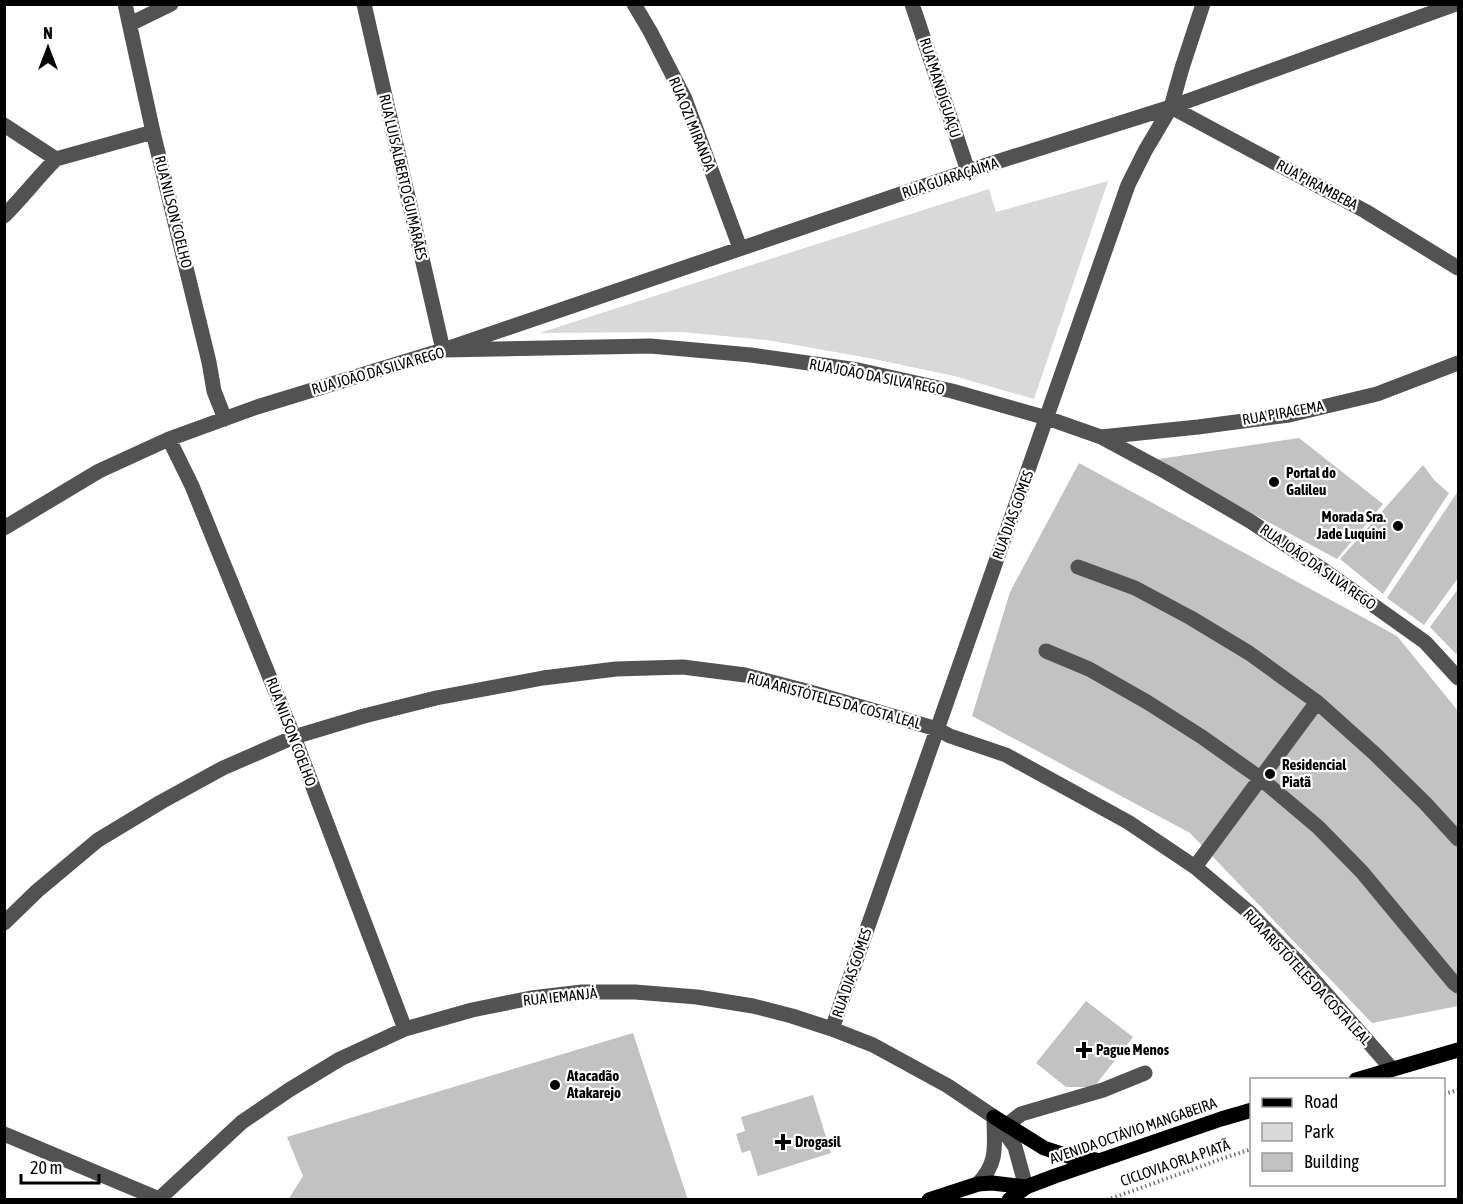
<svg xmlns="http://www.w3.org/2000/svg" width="1463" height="1204" viewBox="0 0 1463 1204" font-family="'Asap Condensed',sans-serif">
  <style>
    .green { fill: #d9d9d9 }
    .building { fill: #c2c2c2 }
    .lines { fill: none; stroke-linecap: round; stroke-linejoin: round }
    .path { stroke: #747474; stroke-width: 4; stroke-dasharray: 1.5 3; stroke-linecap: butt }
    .minor { stroke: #525252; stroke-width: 15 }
    .major { stroke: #000; stroke-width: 15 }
    .poi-dot { fill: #000; stroke: #fff; stroke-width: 2 }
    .labels { text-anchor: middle; stroke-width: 4.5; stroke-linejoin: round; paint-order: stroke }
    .street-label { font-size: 15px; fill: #000; stroke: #fff }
    .poi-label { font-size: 15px; font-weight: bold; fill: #000; stroke: #fff; text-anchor: start }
  </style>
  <rect width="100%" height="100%" fill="#fff"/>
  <path class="green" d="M 1108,181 L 1034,399 L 954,376 L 869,358 L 767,340 L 681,332 L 539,333 L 989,189 L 996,212 Z"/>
  <path class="building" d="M 1299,438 L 1383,504 L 1337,559 L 1153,460 Z
    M 1079,463 L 1397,636 L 1458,711 L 1458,1006 L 1372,1023 L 1190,833 L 972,716 L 1010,592 Z
    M 1423,465 L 1435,481 L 1449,493 L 1383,594 L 1340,559 Z
    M 1458,491 L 1458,578 L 1424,625 L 1387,598 Z
    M 1458,589 L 1458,651 L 1456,654 L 1430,627 Z
    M 1086,1001 L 1133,1037 L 1094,1087 L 1066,1087 L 1036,1063 Z
    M 633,1033 L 688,1200 L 288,1200 L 303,1176 L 287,1137 Z
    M 813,1095 L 831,1153 L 758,1176 L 750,1150 L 742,1153 L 736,1134 L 745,1131 L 741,1117 Z"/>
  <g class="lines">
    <path class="path" d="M 1444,1094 L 1458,1090
      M 1107,1200 L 1224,1158 L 1252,1149"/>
    <path class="minor" d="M 125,4 L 153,132 L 209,362 L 214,391 L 225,419
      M 364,4 L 443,350 L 968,171 L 1171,107 L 1456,4
      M 634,4 L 650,31 L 685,99 L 740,248
      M 912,4 L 968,171
      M 130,24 L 171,4
      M 1171,107 L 1365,211 L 1458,268
      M 4,125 L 56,159 L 153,132
      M 4,216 C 23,197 38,177 56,159
      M 1101,437 L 1198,427 L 1289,415 L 1377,394 L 1458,363
      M 169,439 L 192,486 L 294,737 L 405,1029
      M 4,528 L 99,471 L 169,439 L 257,407 L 443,350 L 650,346 L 751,355 L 858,370 L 952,391 L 1047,418 L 1101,437 L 1166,472 L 1250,521 L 1328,573 L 1425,642 L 1458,678
      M 1078,567 L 1135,588 L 1191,618 L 1249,653 L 1317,702 L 1375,754 L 1425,803 L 1458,839
      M 1046,651 L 1089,669 L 1147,702 L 1202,737 L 1260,778 L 1318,827 L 1362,872 L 1454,983 L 1458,986
      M 1195,867 L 1317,702
      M 4,923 L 37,891 L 98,840 L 161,802 L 223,768 L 294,737 L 364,716 L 436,698 L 543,678 L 616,669 L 683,667 L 745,675 L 810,692 L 937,729 L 950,736 L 1006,755 L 1128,822 L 1195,867 L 1250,913 L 1299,963 L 1392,1069
      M 832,1029 L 1128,185 L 1145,151 L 1171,107 L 1182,68 L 1203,4
      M 1007,1125 L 1021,1114 L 1103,1090 L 1145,1073
      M 4,1134 L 159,1199
      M 978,1184 C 999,1161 994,1146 994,1117
      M 158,1200 L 242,1122 L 289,1090 L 340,1059 L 405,1029 L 472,1010 L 531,998 L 582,992 L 635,992 L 697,997 L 753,1006 L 792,1016 L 832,1029 L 873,1045 L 948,1086 L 994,1117 L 1015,1147 L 1026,1187"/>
    <path class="major" d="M 1356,1080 L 1458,1050
      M 994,1117 L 1044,1148 L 1068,1156 L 1096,1160
      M 929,1200 L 978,1184 L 992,1183 L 1026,1187
      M 1009,1200 L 1026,1187 L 1055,1176 L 1221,1119 L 1252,1110"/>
  </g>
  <g class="poi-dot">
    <circle cx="1274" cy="482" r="6"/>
    <circle cx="1398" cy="526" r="6"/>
    <circle cx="1270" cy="774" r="6"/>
    <path d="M1081 1041h6v6h6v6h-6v6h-6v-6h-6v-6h6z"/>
    <circle cx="555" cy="1085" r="6"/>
    <path d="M780 1133h6v6h6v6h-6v6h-6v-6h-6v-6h6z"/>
  </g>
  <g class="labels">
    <g class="street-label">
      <text transform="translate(940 88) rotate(72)" y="5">RUA MANDIGUAÇU</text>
      <text transform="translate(692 124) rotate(68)" y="5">RUA OZI MIRANDA</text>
      <text transform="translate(403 177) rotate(77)" y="5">RUA LUIS ALBERTO GUIMARÃES</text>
      <text transform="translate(950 178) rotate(-18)" y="5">RUA GUARAÇAÍMA</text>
      <text transform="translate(1317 185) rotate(28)" y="5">RUA PIRAMBEBA</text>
      <text transform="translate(173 212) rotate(76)" y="5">RUA NILSON COELHO</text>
      <text transform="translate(378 371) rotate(-16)" y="5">RUA JOÃO DA SILVA REGO</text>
      <text transform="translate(877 377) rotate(11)" y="5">RUA JOÃO DA SILVA REGO</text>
      <text transform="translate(1283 413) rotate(-10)" y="5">RUA PIRACEMA</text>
      <text transform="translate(1013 515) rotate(-70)" y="5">RUA DIAS GOMES</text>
      <text transform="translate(1318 567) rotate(35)" y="5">RUA JOÃO DA SILVA REGO</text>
      <text transform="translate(834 701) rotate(15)" y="5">RUA ARISTÓTELES DA COSTA LEAL</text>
      <text transform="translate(291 732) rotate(69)" y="5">RUA NILSON COELHO</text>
      <text transform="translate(852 973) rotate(-71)" y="5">RUA DIAS GOMES</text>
      <text transform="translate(1307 977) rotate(47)" y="5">RUA ARISTÓTELES DA COSTA LEAL</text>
      <text transform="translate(560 997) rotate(-6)" y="5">RUA IEMANJÁ</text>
      <text transform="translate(1133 1131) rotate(-19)" y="5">AVENIDA OCTÁVIO MANGABEIRA</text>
      <text transform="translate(1175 1163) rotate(-19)" y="5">CICLOVIA ORLA PIATÃ</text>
    </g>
    <g class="poi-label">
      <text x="1286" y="478">Portal do<tspan x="1286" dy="17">Galileu</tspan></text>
      <text x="1386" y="522" text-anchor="end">Morada Sra.<tspan x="1386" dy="17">Jade Luquini</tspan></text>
      <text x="1282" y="770">Residencial<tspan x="1282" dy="17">Piatã</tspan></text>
      <text x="1096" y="1055">Pague Menos</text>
      <text x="567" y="1081">Atacadão<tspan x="567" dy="17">Atakarejo</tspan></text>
      <text x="795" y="1147">Drogasil</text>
    </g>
  </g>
  <rect width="1463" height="1204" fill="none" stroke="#000000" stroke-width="12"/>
  <rect x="1250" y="1078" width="195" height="108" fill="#ffffff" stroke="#999999" stroke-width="1.5"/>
  <rect x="1262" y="1098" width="30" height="9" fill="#000000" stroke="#999999" stroke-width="1.5"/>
  <text x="1304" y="1108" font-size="18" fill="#000000">Road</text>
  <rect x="1262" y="1123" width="30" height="18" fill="#d9d9d9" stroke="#999999" stroke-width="1.5"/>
  <text x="1304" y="1138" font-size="18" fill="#000000">Park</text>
  <rect x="1262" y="1153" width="30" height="18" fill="#c2c2c2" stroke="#999999" stroke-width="1.5"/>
  <text x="1304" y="1168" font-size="18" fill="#000000">Building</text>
  <g transform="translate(48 48)" stroke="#ffffff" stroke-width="4.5" paint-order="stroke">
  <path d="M0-4.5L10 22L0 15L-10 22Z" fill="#000000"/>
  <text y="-9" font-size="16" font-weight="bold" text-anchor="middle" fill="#000000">N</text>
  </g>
  <path d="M21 1174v9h78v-9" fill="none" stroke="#000000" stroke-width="3"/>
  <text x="30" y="1174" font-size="18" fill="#000000" stroke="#ffffff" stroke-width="4.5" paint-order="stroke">20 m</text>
</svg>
